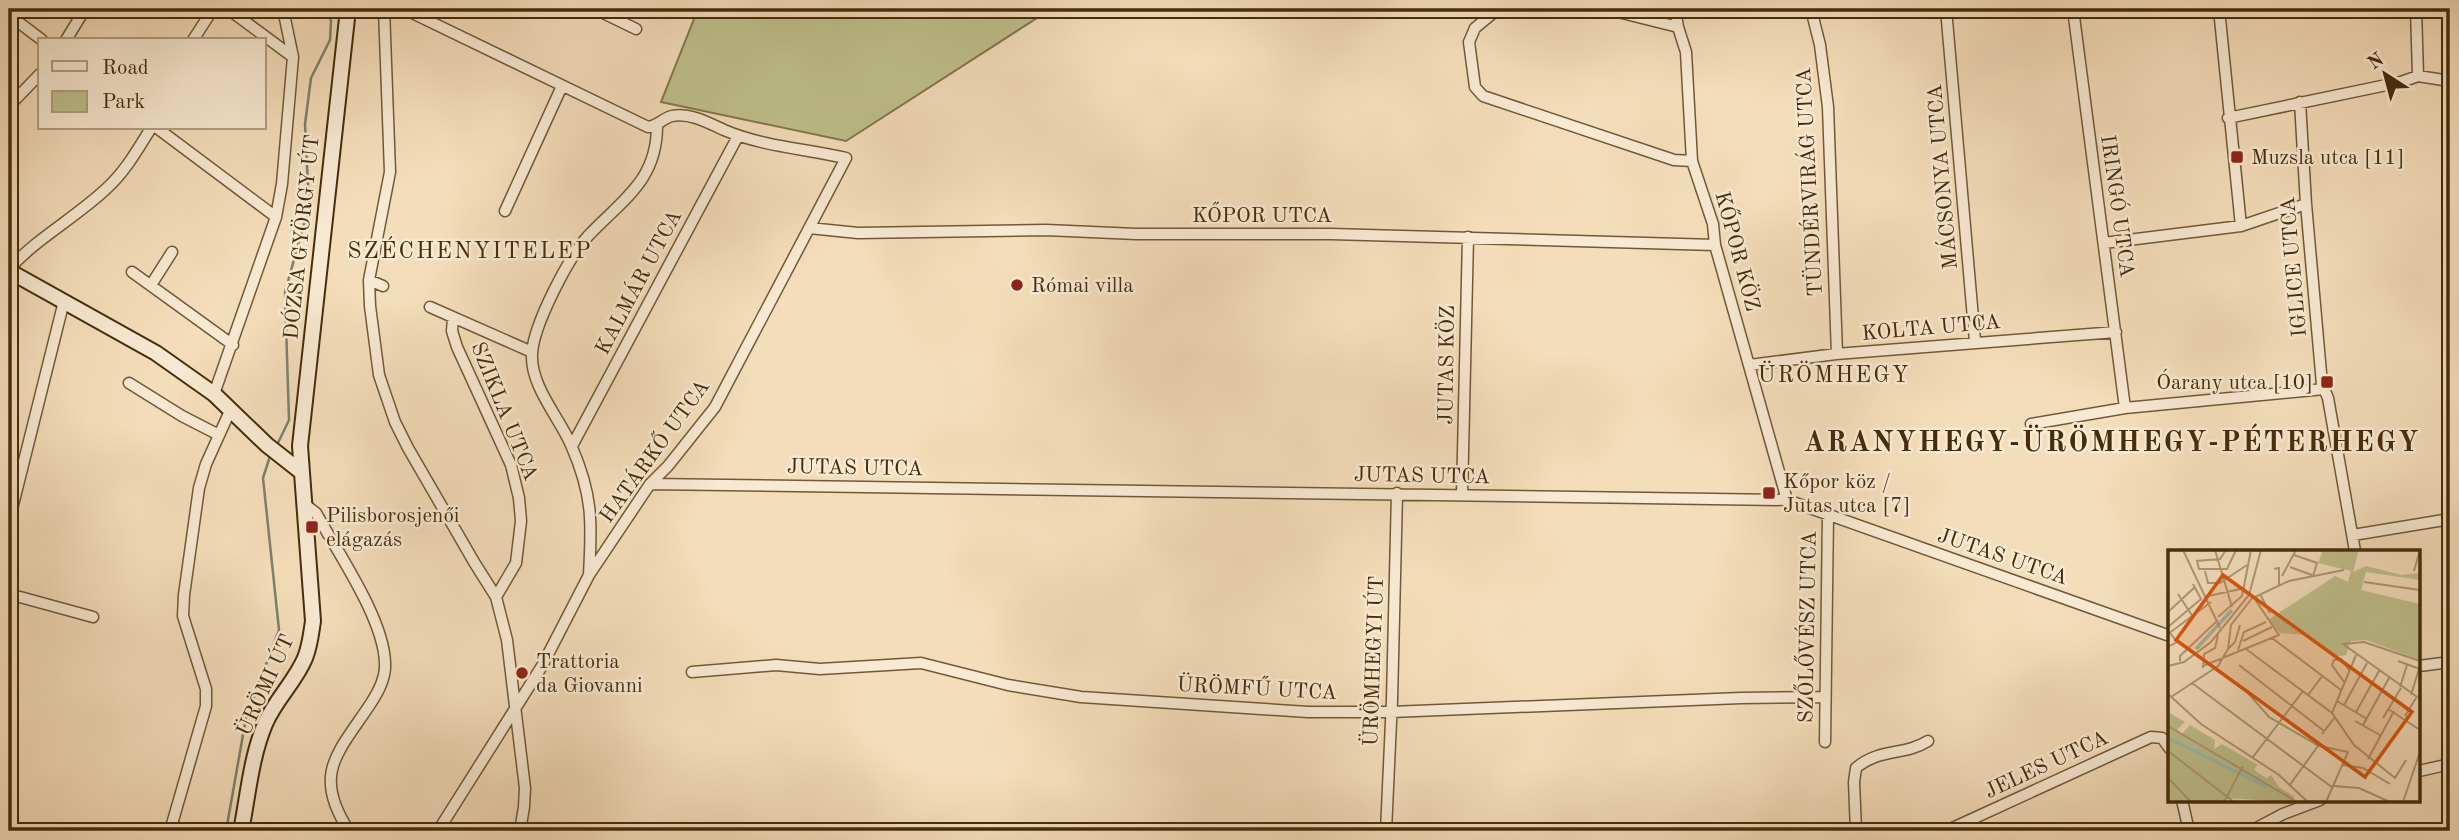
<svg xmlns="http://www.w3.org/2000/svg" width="2459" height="840" viewBox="0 0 2459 840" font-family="'Old Standard TT',serif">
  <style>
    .green { fill: #bfc08d; stroke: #82764c; stroke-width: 2 }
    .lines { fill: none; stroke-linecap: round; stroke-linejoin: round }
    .stream { stroke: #79836c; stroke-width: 2.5 }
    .street-casing { stroke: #715937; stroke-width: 13 }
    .secondary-casing { stroke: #452d0b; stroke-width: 18 }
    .street { stroke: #f8e9d2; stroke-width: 10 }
    .secondary { stroke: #f8e9d2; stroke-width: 14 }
    .poi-dot { fill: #8f2418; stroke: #f8e9d2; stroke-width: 2.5 }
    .labels { text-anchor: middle; stroke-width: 5; stroke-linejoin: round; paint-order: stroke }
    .poi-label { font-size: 21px; fill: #452d0b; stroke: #f8e9d2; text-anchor: start }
    .street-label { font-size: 21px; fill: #452d0b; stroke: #f8e9d2 }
    .neighbourhood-label { font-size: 23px; letter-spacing: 2px; fill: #452d0b; stroke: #f8e9d2 }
    .district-label { font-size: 28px; font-weight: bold; letter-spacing: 2px; fill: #452d0b; stroke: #f8e9d2 }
    .inset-river { fill: none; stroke: #9cbcad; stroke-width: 3.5 }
    .inset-road { fill: none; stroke: #ae9774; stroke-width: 2 }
    .view { fill: #d8550c; fill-opacity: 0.15; stroke: #d8550c; stroke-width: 3.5 }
    .inset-edge { fill: none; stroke: #452d0b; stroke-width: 3.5 }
  </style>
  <rect width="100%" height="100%" fill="#f4ddba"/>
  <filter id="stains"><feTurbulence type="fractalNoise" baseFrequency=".00286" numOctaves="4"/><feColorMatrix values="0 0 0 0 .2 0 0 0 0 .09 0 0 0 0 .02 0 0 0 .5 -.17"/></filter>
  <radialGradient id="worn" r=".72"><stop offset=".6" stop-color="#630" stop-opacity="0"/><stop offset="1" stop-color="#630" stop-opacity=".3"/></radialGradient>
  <path class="green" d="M 698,9 L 938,9 L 940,11 L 942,9 L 1051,9 L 846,141 L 661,102 Z"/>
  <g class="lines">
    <path class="stream" d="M 277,445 L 289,420 L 285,292 L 309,206 L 305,124 L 311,78 L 330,40 L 331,21 L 327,9
      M 226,831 L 246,718 L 279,630 L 263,478 L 271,453"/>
    <g class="street-casing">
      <path id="street" d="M 228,9 L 293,57
        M 384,9 L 390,172 L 369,280 L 370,306 L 379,375 L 395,422 L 408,448 L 474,562 L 496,597 L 507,640 L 525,788 L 524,807 L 520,831
        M 404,9 L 648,127 C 658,126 663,118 672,116 C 689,112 709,123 724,130 C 761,146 806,149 846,158 L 715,407 L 668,466 L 650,484 L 589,575 L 542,666 L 438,831
        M 595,9 L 636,29
        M 1498,9 L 1475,28 L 1469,42 L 1475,87 L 1483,96 L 1674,160 L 1692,161
        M 1606,9 L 1678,27
        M 1675,9 L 1678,27 L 1686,52 L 1692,161 L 1713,224 L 1715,245 L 1787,500
        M 1811,9 L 1820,45 L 1828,107 L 1837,354
        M 1946,9 L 1975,341
        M 2073,9 L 2125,408
        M 2219,9 L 2241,226
        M 2416,9 L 2418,76
        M 9,15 L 42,40
        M 66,40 L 85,9
        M 193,40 L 213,9
        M 2300,102 L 2306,204 L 2322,384 L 2328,398 L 2355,551
        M 9,106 L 40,74
        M 2228,118 L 2401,82 L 2418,76 L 2450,81
        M 157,128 L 276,217
        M 505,211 L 562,86
        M 809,228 L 858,233 L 1046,230 L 1136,234 L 1331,234 L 1715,245
        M 2104,243 L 2241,226 L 2306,204
        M 9,269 C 37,238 75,218 106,189 C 125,172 138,149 151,128
        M 132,272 L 233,345
        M 369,280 L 383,286
        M 151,285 L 172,252
        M 430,307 L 532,352
        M 453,318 L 452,331 L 457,347 L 511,465 L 519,498 L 521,521 L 516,563 L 496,597
        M 1750,365 L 1836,354 L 2116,332
        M 129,383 L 182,416 L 219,435
        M 214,394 L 276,217 L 282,184 L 293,57 L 283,9
        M 2031,424 L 2125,408 L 2324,389
        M 572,446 L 738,136
        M 650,484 L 1787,500 L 2170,636
        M 1462,495 L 1468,237
        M 303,503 L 316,513 C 338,553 384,619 385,663 C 386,677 379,691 371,703 C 339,752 311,773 349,831
        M 9,521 L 64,301
        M 2353,535 L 2450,519
        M 589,575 C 592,522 593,495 571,445 C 559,417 530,386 532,353 C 534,324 569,256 589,235 C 622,200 657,181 657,126
        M 9,594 L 93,617
        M 2419,666 L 2450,662
        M 692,672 L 776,665 L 820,669 L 921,663 L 1008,685 L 1081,697 L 1308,712 L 1391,712 L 1741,698 L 1825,697
        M 1825,742 L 1828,514
        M 2419,771 L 2450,764
        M 2182,800 L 2189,831
        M 170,831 L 206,706 L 206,689 L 183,616 L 184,595 L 199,488 L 206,464 L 230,411
        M 1386,831 L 1392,700 L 1397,493
        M 1856,831 L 1854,782 L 1856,768 C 1879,748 1904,756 1928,741
        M 1946,831 L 2151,737 L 2162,738 L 2170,749
        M 2251,831 L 2283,814 L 2320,800"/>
    </g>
    <g class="secondary-casing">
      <path id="secondary" d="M 9,271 L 156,353 L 214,394 L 267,445 L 300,471
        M 241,831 C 248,796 251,757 265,724 C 275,700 295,682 305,658 C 310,646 311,634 313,621 L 300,446 L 348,9"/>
    </g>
    <use href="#street" class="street"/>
    <use href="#secondary" class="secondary"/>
  </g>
  <g class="poi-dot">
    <rect x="2230" y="150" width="14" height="14" rx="3.5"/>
    <circle cx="1017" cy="285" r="7"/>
    <rect x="2320" y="375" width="14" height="14" rx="3.5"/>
    <rect x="1762" y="486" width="14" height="14" rx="3.5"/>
    <rect x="305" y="520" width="14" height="14" rx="3.5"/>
    <circle cx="522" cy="673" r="7"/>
  </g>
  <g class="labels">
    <g class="poi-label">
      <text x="2251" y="164">Muzsla utca [11]</text>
      <text x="1031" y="292">Római villa</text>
      <text x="2313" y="389" text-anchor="end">Óarany utca [10]</text>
      <text x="1783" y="488">Kőpor köz /<tspan x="1783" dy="24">Jutas utca [7]</tspan></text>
      <text x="326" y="522">Pilisborosjenői<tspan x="326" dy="24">elágazás</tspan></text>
      <text x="536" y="668">Trattoria<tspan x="536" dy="24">da Giovanni</tspan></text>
    </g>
    <g class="street-label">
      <text transform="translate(1942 177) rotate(-95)" y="7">MÁCSONYA UTCA</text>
      <text transform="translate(1809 182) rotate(-93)" y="7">TÜNDÉRVIRÁG UTCA</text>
      <text transform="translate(2118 206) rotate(82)" y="7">IRINGÓ UTCA</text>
      <text x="1262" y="222">KŐPOR UTCA</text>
      <text transform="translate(301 237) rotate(-84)" y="7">DÓZSA GYÖRGY ÚT</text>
      <text transform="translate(1738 251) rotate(75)" y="7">KŐPOR KÖZ</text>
      <text transform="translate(2293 267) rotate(-95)" y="7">IGLICE UTCA</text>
      <text transform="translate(638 282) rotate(-62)" y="7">KALMÁR UTCA</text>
      <text transform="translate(1931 327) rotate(-5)" y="7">KOLTA UTCA</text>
      <text transform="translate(1446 365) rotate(-89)" y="7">JUTAS KÖZ</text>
      <text transform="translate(505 411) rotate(68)" y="7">SZIKLA UTCA</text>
      <text transform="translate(654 451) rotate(-54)" y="7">HATÁRKŐ UTCA</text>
      <text transform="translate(855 467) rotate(1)" y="7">JUTAS UTCA</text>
      <text transform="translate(1422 475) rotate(1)" y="7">JUTAS UTCA</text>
      <text transform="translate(2003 556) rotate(19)" y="7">JUTAS UTCA</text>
      <text transform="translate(1807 627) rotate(-89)" y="7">SZŐLŐVÉSZ UTCA</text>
      <text transform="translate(1373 661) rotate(-88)" y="7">ÜRÖMHEGYI ÚT</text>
      <text transform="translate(265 685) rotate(-65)" y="7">ÜRÖMI ÚT</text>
      <text transform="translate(1257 688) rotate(3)" y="7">ÜRÖMFŰ UTCA</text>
      <text transform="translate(2046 764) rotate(-25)" y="7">JELES UTCA</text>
    </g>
    <g class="neighbourhood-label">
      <text x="470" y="258">SZÉCHENYITELEP</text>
      <text x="1834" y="382">ÜRÖMHEGY</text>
    </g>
    <g class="district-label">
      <text x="2112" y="451">ARANYHEGY-ÜRÖMHEGY-PÉTERHEGY</text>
    </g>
  </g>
  <g transform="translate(2168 550)">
    <rect width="252" height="252" fill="#f4ddba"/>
    <path d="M 155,0 L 191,0 L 185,22 L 198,16 L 234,25 L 251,23 L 252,30 L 198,22 L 193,40 L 252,54 L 252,110 L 198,90 L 183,91 L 178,105 L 166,107 L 137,85 L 112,83 L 100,70 L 167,26 L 180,32 L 183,21 L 150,13 ZM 0,162 L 17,172 L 9,180 L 14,184 L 22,175 L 47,190 L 46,199 L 54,194 L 90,215 L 86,219 L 90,223 L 99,228 L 103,225 L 111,237 L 127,247 L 121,252 L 60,248 L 55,252 L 0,252 Z" fill="#bfc08d"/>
    <path class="inset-river" d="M 28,99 L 64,60M 0,188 L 99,237"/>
    <path class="inset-road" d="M 15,0 L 52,78M 47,0 L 64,57M 58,0 L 52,9 L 29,11 L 31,19 L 59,19 L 68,0M 126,5 L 149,13 L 145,26M 122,17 L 144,25M 106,19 L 111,18 L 111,36M 37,21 L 40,33 L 52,33 L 79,15M 246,21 L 252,0M 114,26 L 128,0M 196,32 L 252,40M 10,44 L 25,67M 92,44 L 102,63M 40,46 L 77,38M 85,48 L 121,31 L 176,20M 0,62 L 27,37M 50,67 L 74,46 L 83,0M 0,77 L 33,49 L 25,34M 0,84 L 43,52M 104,88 L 173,140M 75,91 L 104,77M 0,97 L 9,92 L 2,83M 60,99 L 67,92 L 72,75M 78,99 L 164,163 L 186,195 L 227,228 L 238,210M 70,100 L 76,82 L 98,72M 12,111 L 12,106 L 50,70M 230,111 L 252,119M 252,111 L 196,92 L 175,94 L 252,149M 71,115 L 156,181M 0,116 L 16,112 L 43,92 L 81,45 L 93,0M 35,116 L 111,85 L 84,45M 35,118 L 36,104 L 47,98 L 50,85M 47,119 L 79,142 L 101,167 L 151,196 L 180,202 L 158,252M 176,132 L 164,115 L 166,110 L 173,109 L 182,121M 24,133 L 165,238M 232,137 L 239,115M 0,144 L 33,174 L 111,225 L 140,252M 140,145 L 155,125M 243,145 L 251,119M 3,147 L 50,116 L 60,99 L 63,75 L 85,47M 169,151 L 199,169M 176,155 L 199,113M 220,159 L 252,180M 188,162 L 211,121M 164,163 L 188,105M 237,166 L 248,148M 215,168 L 233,138M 187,171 L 212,185M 195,175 L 221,128M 0,176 L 129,252M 154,184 L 167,167M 0,201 L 66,252M 85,207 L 135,141M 200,209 L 226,161M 175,215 L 195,218 L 222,234M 0,228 L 23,252M 121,236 L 150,196M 166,236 L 191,238 L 222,252M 56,252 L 75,216M 160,252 L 194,252M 235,252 L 252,202"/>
    <path class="view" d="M 55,25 L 244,162 L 197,227 L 8,90 Z"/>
    <rect width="252" height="252" class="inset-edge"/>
  </g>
  <rect width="2459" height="840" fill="none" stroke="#f4ddba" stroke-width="35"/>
  <rect x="10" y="10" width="2438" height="819" fill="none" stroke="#452d0b" stroke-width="3.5"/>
  <rect x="18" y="18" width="2424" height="805" fill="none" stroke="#452d0b" stroke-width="2"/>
  <rect x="38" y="38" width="228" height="91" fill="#f8e9d2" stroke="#b09e82" stroke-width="2"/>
  <rect x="52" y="61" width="35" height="10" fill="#f8e9d2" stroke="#b09e82" stroke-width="2"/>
  <text x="102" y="74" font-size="21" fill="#452d0b">Road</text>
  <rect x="52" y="91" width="35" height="21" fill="#bfc08d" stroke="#b09e82" stroke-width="2"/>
  <text x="102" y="108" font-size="21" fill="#452d0b">Park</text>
  <g transform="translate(2385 74) rotate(324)" stroke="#f8e9d2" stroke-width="5" paint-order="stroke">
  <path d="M0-5L12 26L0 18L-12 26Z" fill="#452d0b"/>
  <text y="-10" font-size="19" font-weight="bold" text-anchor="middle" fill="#452d0b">N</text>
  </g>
  <rect width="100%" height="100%" filter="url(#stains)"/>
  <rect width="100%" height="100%" fill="url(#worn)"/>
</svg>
